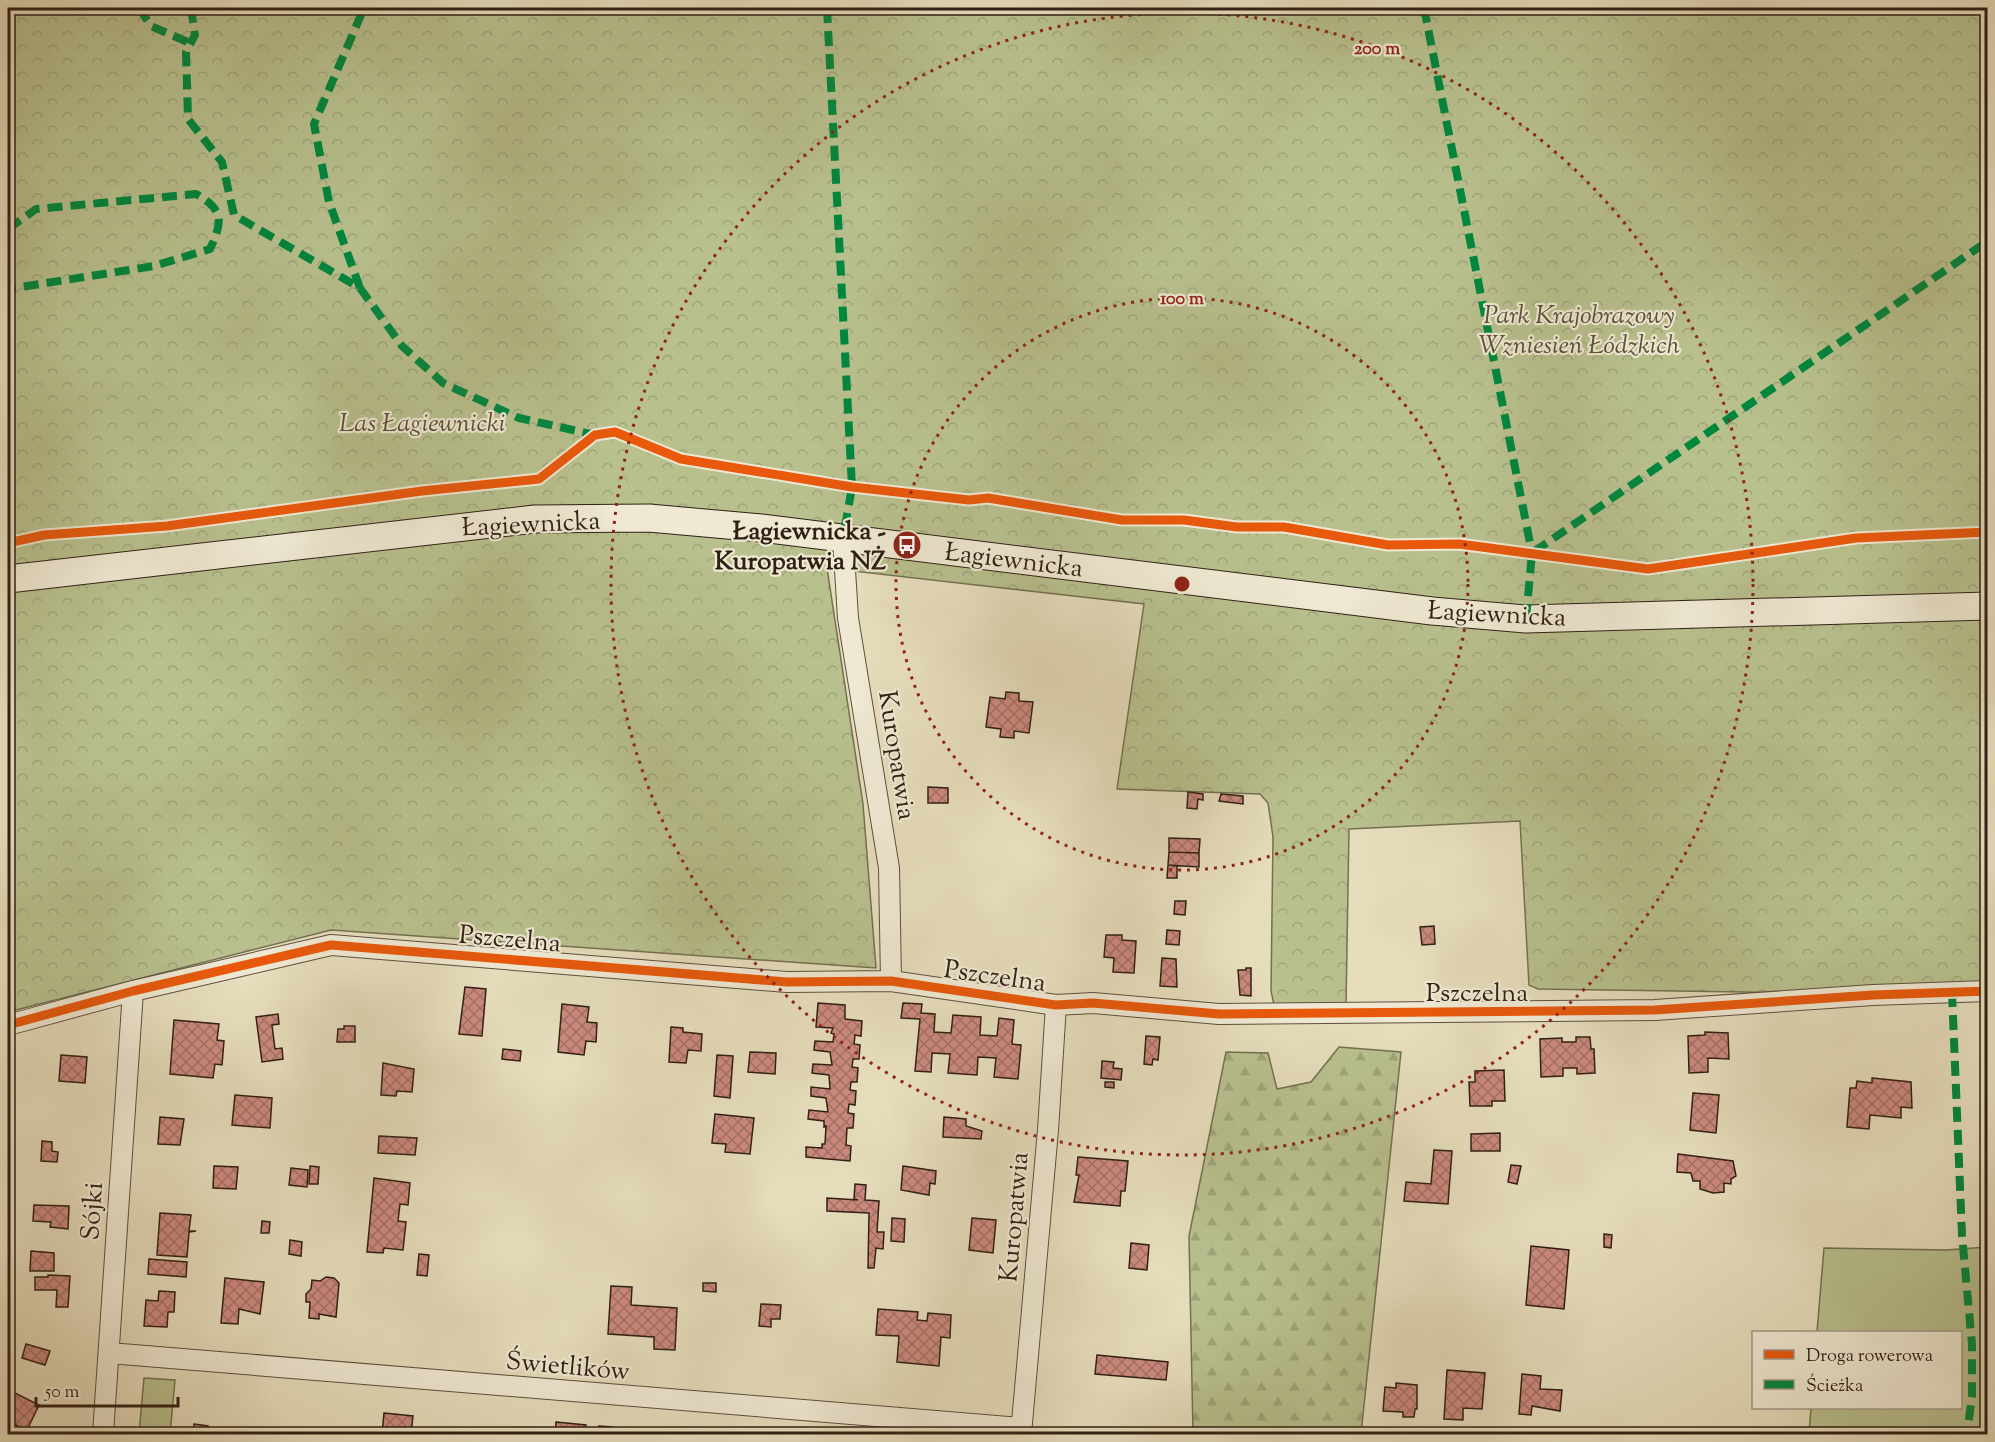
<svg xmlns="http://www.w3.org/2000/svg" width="1995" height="1442" viewBox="0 0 1995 1442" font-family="'Sorts Mill Goudy',serif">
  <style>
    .grass { fill: #b8c08e; stroke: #747052; stroke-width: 1.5 }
    .forest { fill: url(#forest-firs); stroke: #747052; stroke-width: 1.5 }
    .park { fill: url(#park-crowns); stroke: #747052; stroke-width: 1.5 }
    .building { fill: url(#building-cross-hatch); stroke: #301f15; stroke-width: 1.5 }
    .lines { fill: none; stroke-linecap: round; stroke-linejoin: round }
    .street-casing { stroke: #5e4e3f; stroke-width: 22 }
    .secondary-casing { stroke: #301f15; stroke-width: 29 }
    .street { stroke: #efe9d3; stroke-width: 20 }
    .secondary { stroke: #efe9d3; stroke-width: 27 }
    .quiet { stroke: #00873e; stroke-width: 8; stroke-dasharray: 15 8; stroke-linecap: butt }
    .cycleway-casing { stroke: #efe9d3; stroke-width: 13 }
    .cycleway { stroke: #e8590c; stroke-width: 9 }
    .ring { fill: none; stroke: #8f2418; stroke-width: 3; stroke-dasharray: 3 6 }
    .labels { text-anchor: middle; stroke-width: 4.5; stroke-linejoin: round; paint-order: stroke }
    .park-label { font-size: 26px; font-style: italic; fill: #594f39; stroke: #efe9d3 }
    .street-label { font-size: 26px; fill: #301f15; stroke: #efe9d3 }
    .poi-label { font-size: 26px; font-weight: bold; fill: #301f15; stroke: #efe9d3; text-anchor: end }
    .centre { fill: #8f2418; stroke: #efe9d3; stroke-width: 3 }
    .ring-label { font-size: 18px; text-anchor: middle; font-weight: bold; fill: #8f2418; stroke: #efe9d3; stroke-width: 4.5; stroke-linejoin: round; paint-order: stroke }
  </style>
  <defs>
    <pattern id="forest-firs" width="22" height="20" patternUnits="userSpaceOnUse" patternTransform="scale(1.5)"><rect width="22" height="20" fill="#b8c08e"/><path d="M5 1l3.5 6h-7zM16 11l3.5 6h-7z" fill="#9ea57a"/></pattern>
    <pattern id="park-crowns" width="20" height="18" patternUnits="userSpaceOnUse" patternTransform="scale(1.5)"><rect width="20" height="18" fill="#b8c08e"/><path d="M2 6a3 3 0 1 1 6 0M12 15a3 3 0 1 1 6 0" fill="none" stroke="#9ea57a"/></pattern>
    <pattern id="building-cross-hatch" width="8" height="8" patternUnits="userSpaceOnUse" patternTransform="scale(1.5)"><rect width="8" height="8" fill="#cb897e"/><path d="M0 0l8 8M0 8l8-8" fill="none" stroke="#a56f66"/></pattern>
  </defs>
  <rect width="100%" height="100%" fill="#e6ddbc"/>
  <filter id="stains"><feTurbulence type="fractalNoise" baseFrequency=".00333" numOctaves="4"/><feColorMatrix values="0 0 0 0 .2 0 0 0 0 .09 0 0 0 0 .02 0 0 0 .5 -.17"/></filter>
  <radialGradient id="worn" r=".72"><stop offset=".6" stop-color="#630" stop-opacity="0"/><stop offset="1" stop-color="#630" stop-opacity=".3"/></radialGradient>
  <path class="grass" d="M 1987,1247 L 1987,1434 L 1809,1434 L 1811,1408 L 1960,1408 L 1960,1332 L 1817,1332 L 1824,1248 L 1946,1250 Z
    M 144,1378 L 175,1380 L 170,1434 L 139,1434 Z"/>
  <path class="forest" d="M 1339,1047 L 1401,1052 L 1361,1434 L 1193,1434 L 1189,1236 L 1226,1052 L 1268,1053 L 1277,1089 L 1311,1082 Z"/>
  <path class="park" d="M 8,8 L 1987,8 L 1987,991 L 1880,994 L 1538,989 L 1529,985 L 1520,821 L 1349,829 L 1346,1005 L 1274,1005 L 1271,991 L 1273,837 L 1268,803 L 1260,794 L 1117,789 L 1144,604 L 827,568 L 863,804 L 876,968 L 331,930 L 8,1012 Z"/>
  <path class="building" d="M 1006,692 L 1019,693 L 1019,701 L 1033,702 L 1029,733 L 1014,731 L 1014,738 L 1000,737 L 1001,729 L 986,727 L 990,697 L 1005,699 Z
    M 928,787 L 948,788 L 948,803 L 928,803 Z
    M 1188,792 L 1203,794 L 1203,800 L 1198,799 L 1197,809 L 1187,808 Z
    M 1221,794 L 1243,796 L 1243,804 L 1219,801 Z
    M 1169,838 L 1200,839 L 1199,853 L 1169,852 Z
    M 1169,852 L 1199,853 L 1199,867 L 1168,865 Z
    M 1168,865 L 1177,866 L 1177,878 L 1167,878 Z
    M 1175,901 L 1186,901 L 1185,915 L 1174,914 Z
    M 1434,926 L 1435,944 L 1422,945 L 1420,927 Z
    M 1167,930 L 1180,931 L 1179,945 L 1166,944 Z
    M 1106,935 L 1122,935 L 1122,940 L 1136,941 L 1134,973 L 1113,972 L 1114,958 L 1104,957 Z
    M 1162,958 L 1176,959 L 1177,987 L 1160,986 Z
    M 1246,968 L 1251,968 L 1251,996 L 1240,995 L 1238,970 L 1246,970 Z
    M 465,987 L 486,989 L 482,1036 L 459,1034 Z
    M 818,1003 L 845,1005 L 845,1019 L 862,1021 L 861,1036 L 855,1035 L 854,1044 L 860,1045 L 859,1059 L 853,1059 L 852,1067 L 858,1068 L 857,1082 L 851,1082 L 850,1090 L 856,1091 L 855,1105 L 849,1104 L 848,1113 L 854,1114 L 853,1128 L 847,1128 L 846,1145 L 851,1146 L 850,1161 L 806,1157 L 806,1147 L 822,1148 L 822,1144 L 825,1144 L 826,1126 L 824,1127 L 824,1121 L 808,1119 L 809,1110 L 828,1112 L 826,1098 L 811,1096 L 811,1087 L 830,1089 L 829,1075 L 812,1073 L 813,1064 L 832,1065 L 830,1052 L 814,1050 L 815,1041 L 833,1042 L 834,1034 L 831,1033 L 833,1028 L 816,1027 Z
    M 903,1003 L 922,1004 L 921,1013 L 935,1014 L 934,1032 L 951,1033 L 953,1015 L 981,1017 L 980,1035 L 997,1036 L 999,1018 L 1014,1020 L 1012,1044 L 1021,1045 L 1018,1079 L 994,1077 L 996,1058 L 978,1057 L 977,1075 L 948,1073 L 950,1054 L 932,1053 L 931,1072 L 915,1071 L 920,1019 L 901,1018 Z
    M 562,1004 L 589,1007 L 587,1022 L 597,1023 L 596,1042 L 586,1041 L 584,1055 L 558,1052 Z
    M 278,1014 L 279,1024 L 272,1025 L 275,1049 L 282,1048 L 283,1059 L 262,1062 L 256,1017 Z
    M 174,1020 L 219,1024 L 217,1040 L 224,1041 L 222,1065 L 215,1064 L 213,1078 L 170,1074 Z
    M 344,1026 L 355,1026 L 355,1042 L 337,1042 L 338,1029 L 344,1029 Z
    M 671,1027 L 683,1028 L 683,1032 L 702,1034 L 701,1051 L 688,1050 L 686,1063 L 669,1062 Z
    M 1705,1032 L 1728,1033 L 1729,1059 L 1708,1058 L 1708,1072 L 1689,1073 L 1688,1036 L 1705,1035 Z
    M 1146,1036 L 1160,1037 L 1158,1060 L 1153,1059 L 1152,1065 L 1144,1064 Z
    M 1576,1037 L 1590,1037 L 1591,1049 L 1594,1049 L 1595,1073 L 1577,1074 L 1577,1068 L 1563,1068 L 1563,1076 L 1541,1077 L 1540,1039 L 1562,1038 L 1562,1042 L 1576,1042 Z
    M 503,1049 L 521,1051 L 520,1061 L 502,1059 Z
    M 750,1052 L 776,1053 L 775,1074 L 748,1072 Z
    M 61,1055 L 87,1057 L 85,1083 L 59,1081 Z
    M 717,1055 L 733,1056 L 730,1098 L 714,1096 Z
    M 1102,1061 L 1114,1062 L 1113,1068 L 1122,1069 L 1121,1080 L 1101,1078 Z
    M 383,1063 L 414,1069 L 412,1092 L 397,1091 L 396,1096 L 381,1095 Z
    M 1504,1070 L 1505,1101 L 1492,1101 L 1492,1106 L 1470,1106 L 1469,1082 L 1475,1082 L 1475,1071 Z
    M 1872,1078 L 1911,1082 L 1912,1108 L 1901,1107 L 1901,1118 L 1870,1115 L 1869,1129 L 1847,1127 L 1850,1088 L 1856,1088 L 1857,1081 L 1872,1083 Z
    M 1105,1082 L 1114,1082 L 1114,1088 L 1105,1087 Z
    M 1693,1093 L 1719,1095 L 1716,1133 L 1690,1130 Z
    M 235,1095 L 272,1098 L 270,1128 L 232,1125 Z
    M 715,1114 L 754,1118 L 750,1154 L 725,1152 L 726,1144 L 712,1143 Z
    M 160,1117 L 184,1119 L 180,1145 L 158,1144 Z
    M 944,1117 L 966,1119 L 966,1126 L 982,1131 L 981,1139 L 943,1137 Z
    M 1500,1133 L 1500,1151 L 1471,1151 L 1471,1134 Z
    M 379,1136 L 417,1138 L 415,1155 L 378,1153 Z
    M 42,1141 L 52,1142 L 52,1151 L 58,1152 L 57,1162 L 41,1161 Z
    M 1434,1150 L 1452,1151 L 1448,1204 L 1404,1201 L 1406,1182 L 1431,1184 Z
    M 1678,1154 L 1733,1161 L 1736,1176 L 1731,1179 L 1731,1184 L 1724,1183 L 1724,1192 L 1713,1193 L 1700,1189 L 1700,1181 L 1693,1181 L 1691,1173 L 1677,1172 Z
    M 1078,1157 L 1128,1161 L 1125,1191 L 1121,1191 L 1120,1206 L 1074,1202 L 1079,1175 L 1076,1175 Z
    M 1511,1165 L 1521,1166 L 1517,1184 L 1508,1182 Z
    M 214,1166 L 238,1167 L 236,1189 L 213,1188 Z
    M 310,1166 L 319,1167 L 318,1184 L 309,1184 Z
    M 903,1166 L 936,1171 L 935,1184 L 930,1183 L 929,1195 L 901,1190 Z
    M 291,1168 L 308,1170 L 307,1187 L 289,1185 Z
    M 374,1178 L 410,1183 L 408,1205 L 400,1204 L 398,1221 L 406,1222 L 403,1250 L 384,1248 L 383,1253 L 367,1252 Z
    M 855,1184 L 866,1185 L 865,1200 L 879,1201 L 877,1232 L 884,1232 L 883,1249 L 876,1248 L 874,1268 L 868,1268 L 869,1213 L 827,1211 L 827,1198 L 858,1200 L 854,1199 Z
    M 34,1205 L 69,1206 L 68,1229 L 50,1227 L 51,1222 L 33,1221 Z
    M 160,1213 L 191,1215 L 189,1231 L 196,1231 L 189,1232 L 187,1257 L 157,1255 Z
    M 892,1218 L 905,1219 L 904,1242 L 891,1241 Z
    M 972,1218 L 996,1220 L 993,1253 L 969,1250 Z
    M 262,1221 L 270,1222 L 269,1233 L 261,1233 Z
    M 1604,1234 L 1612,1235 L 1611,1248 L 1604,1247 Z
    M 290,1240 L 302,1242 L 301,1256 L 289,1254 Z
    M 1131,1243 L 1149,1245 L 1147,1270 L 1129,1268 Z
    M 1531,1246 L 1569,1250 L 1564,1309 L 1526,1305 Z
    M 31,1251 L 54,1253 L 54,1271 L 30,1271 Z
    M 419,1254 L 429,1255 L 427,1276 L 417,1275 Z
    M 149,1259 L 187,1262 L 186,1277 L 148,1274 Z
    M 48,1275 L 70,1276 L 68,1307 L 56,1307 L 57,1290 L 35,1290 L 35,1277 L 48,1277 Z
    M 326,1277 L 334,1278 L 339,1283 L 336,1317 L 319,1314 L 319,1319 L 309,1318 L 310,1302 L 306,1302 L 306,1294 L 311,1289 L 312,1280 L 320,1281 Z
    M 225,1278 L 264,1282 L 260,1314 L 239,1309 L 238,1324 L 221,1323 Z
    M 703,1283 L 716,1283 L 716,1292 L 703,1291 Z
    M 611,1286 L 632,1287 L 631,1305 L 677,1308 L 675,1350 L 654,1349 L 654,1337 L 608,1334 Z
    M 159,1291 L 175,1292 L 174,1312 L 168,1312 L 167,1327 L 144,1326 L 146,1300 L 158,1301 Z
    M 761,1304 L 781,1305 L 780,1319 L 771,1319 L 771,1327 L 759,1326 Z
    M 878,1309 L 918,1312 L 917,1320 L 927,1321 L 928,1313 L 951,1315 L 950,1338 L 941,1337 L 939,1366 L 897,1362 L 899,1336 L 876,1335 Z
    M 26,1344 L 50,1351 L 45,1365 L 22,1358 Z
    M 1097,1355 L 1168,1362 L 1166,1380 L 1095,1374 Z
    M 1447,1370 L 1485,1373 L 1482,1409 L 1463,1408 L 1463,1420 L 1444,1419 Z
    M 1522,1374 L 1541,1376 L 1540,1389 L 1562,1390 L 1560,1411 L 1532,1406 L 1531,1415 L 1519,1414 Z
    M 1396,1383 L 1417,1385 L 1417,1409 L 1415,1409 L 1414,1417 L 1403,1417 L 1403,1412 L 1383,1411 L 1385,1387 L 1396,1388 Z
    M 13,1392 L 39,1405 L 28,1428 L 40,1434 L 14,1434 L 18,1426 L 8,1421 L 8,1404 Z
    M 384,1413 L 413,1416 L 411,1434 L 382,1434 Z
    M 556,1422 L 586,1425 L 585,1434 L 555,1434 Z
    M 194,1424 L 208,1426 L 207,1434 L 193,1434 Z
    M 599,1426 L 612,1427 L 612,1434 L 598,1434 Z
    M 624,1430 L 637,1431 L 637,1434 L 624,1434 Z"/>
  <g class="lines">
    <g class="street-casing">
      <path id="street" d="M 843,538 L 848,618 L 889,868 L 891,981
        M 8,1025 L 133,991 L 331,945 L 787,982 L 891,981 L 1056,1005 L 1093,1003 L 1219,1014 L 1655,1010 L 1873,995 L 1988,991
        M 109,1353 L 1022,1428
        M 103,1434 L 133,991
        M 1021,1434 L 1048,1130 L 1056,1005"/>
    </g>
    <g class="secondary-casing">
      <path id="secondary" d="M 8,579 L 535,519 L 649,518 L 761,528 L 1432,611 L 1526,619 L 1988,606"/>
    </g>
    <use href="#street" class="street"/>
    <use href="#secondary" class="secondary"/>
    <path class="quiet" d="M 139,8 L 151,26 L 190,43
      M 191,8 L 195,35 L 186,52 L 188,119 L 222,162 L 234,215 L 360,288 L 402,346 L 443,383 L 519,418 L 595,435
      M 827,8 L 852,487 L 843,538
      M 1424,8 L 1532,553
      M 8,229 L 36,209 L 196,194 C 224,210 223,221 210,249 L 154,266 L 8,289
      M 360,288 L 329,202 L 314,124 L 364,8
      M 1526,619 L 1532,553 L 1988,241
      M 1952,992 L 1962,1235 L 1972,1344 L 1972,1396 L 1967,1434"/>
    <g class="cycleway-casing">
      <path id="cycleway" d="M 8,543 L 44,535 L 167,526 L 422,491 L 539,479 L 595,435 L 615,432 L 681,459 L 852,487 L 969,500 L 988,498 L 1122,520 L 1184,520 L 1237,527 L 1284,527 L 1388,545 L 1459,544 L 1648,569 L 1856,538 L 1988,532
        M 8,1025 L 133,991 L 331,945 L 787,982 L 891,981 L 1056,1005 L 1093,1003 L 1219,1014 L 1655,1010 L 1873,995 L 1988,991"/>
    </g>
    <use href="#cycleway" class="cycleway"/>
  </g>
  <g class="ring">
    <circle cx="1182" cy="584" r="286"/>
    <circle cx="1182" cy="584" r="571"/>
  </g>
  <defs>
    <g id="bus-disc" transform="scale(1.5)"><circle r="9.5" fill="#8f2418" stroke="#efe9d3"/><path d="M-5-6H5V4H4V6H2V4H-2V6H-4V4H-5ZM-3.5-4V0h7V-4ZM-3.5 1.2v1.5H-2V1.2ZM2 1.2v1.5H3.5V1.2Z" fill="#fff"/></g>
  </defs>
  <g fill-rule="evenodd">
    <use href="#bus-disc" x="907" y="545"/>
  </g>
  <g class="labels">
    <g class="park-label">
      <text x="1579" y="323">Park Krajobrazowy<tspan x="1579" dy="30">Wzniesień Łódzkich</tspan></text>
      <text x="422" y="431">Las Łagiewnicki</text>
    </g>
    <g class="street-label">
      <text transform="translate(531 523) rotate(-3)" y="9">Łagiewnicka</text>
      <text transform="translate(1014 559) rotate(7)" y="9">Łagiewnicka</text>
      <text transform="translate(1497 613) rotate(3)" y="9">Łagiewnicka</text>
      <text transform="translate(898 755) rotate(81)" y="9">Kuropatwia</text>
      <text transform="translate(510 938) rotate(5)" y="9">Pszczelna</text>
      <text transform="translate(995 975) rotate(8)" y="9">Pszczelna</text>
      <text x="1477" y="1001">Pszczelna</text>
      <text transform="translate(91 1211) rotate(-86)" y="9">Sójki</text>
      <text transform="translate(1013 1217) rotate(-85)" y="9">Kuropatwia</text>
      <text transform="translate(568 1365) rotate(5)" y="9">Świetlików</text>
    </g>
    <g class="poi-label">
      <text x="886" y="539">Łagiewnicka -<tspan x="886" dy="30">Kuropatwia NŻ</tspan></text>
    </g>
  </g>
  <circle cx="1182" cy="584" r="9" class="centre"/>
  <g class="ring-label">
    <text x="1377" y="54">200 m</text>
    <text x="1182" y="304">100 m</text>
  </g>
  <rect width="1995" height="1442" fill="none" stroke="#e6ddbc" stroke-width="30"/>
  <rect x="9" y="9" width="1977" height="1424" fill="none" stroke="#301f15" stroke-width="3"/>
  <rect x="15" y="15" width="1965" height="1412" fill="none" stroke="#301f15" stroke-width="1.5"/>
  <rect x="1752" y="1331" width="210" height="78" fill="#efe9d3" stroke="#a39887" stroke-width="1.5"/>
  <rect x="1764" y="1350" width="30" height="9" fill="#e8590c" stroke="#a39887" stroke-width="1.5"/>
  <text x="1806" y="1361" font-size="18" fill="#301f15">Droga rowerowa</text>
  <rect x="1764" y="1380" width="30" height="9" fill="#00873e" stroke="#a39887" stroke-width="1.5"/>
  <text x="1806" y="1391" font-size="18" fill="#301f15">Ścieżka</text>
  <path d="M36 1397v9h142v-9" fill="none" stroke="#301f15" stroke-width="3"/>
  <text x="45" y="1397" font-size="18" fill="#301f15" stroke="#efe9d3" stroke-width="4.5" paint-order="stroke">50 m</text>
  <rect width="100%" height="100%" filter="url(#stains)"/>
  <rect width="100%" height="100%" fill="url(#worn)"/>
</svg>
